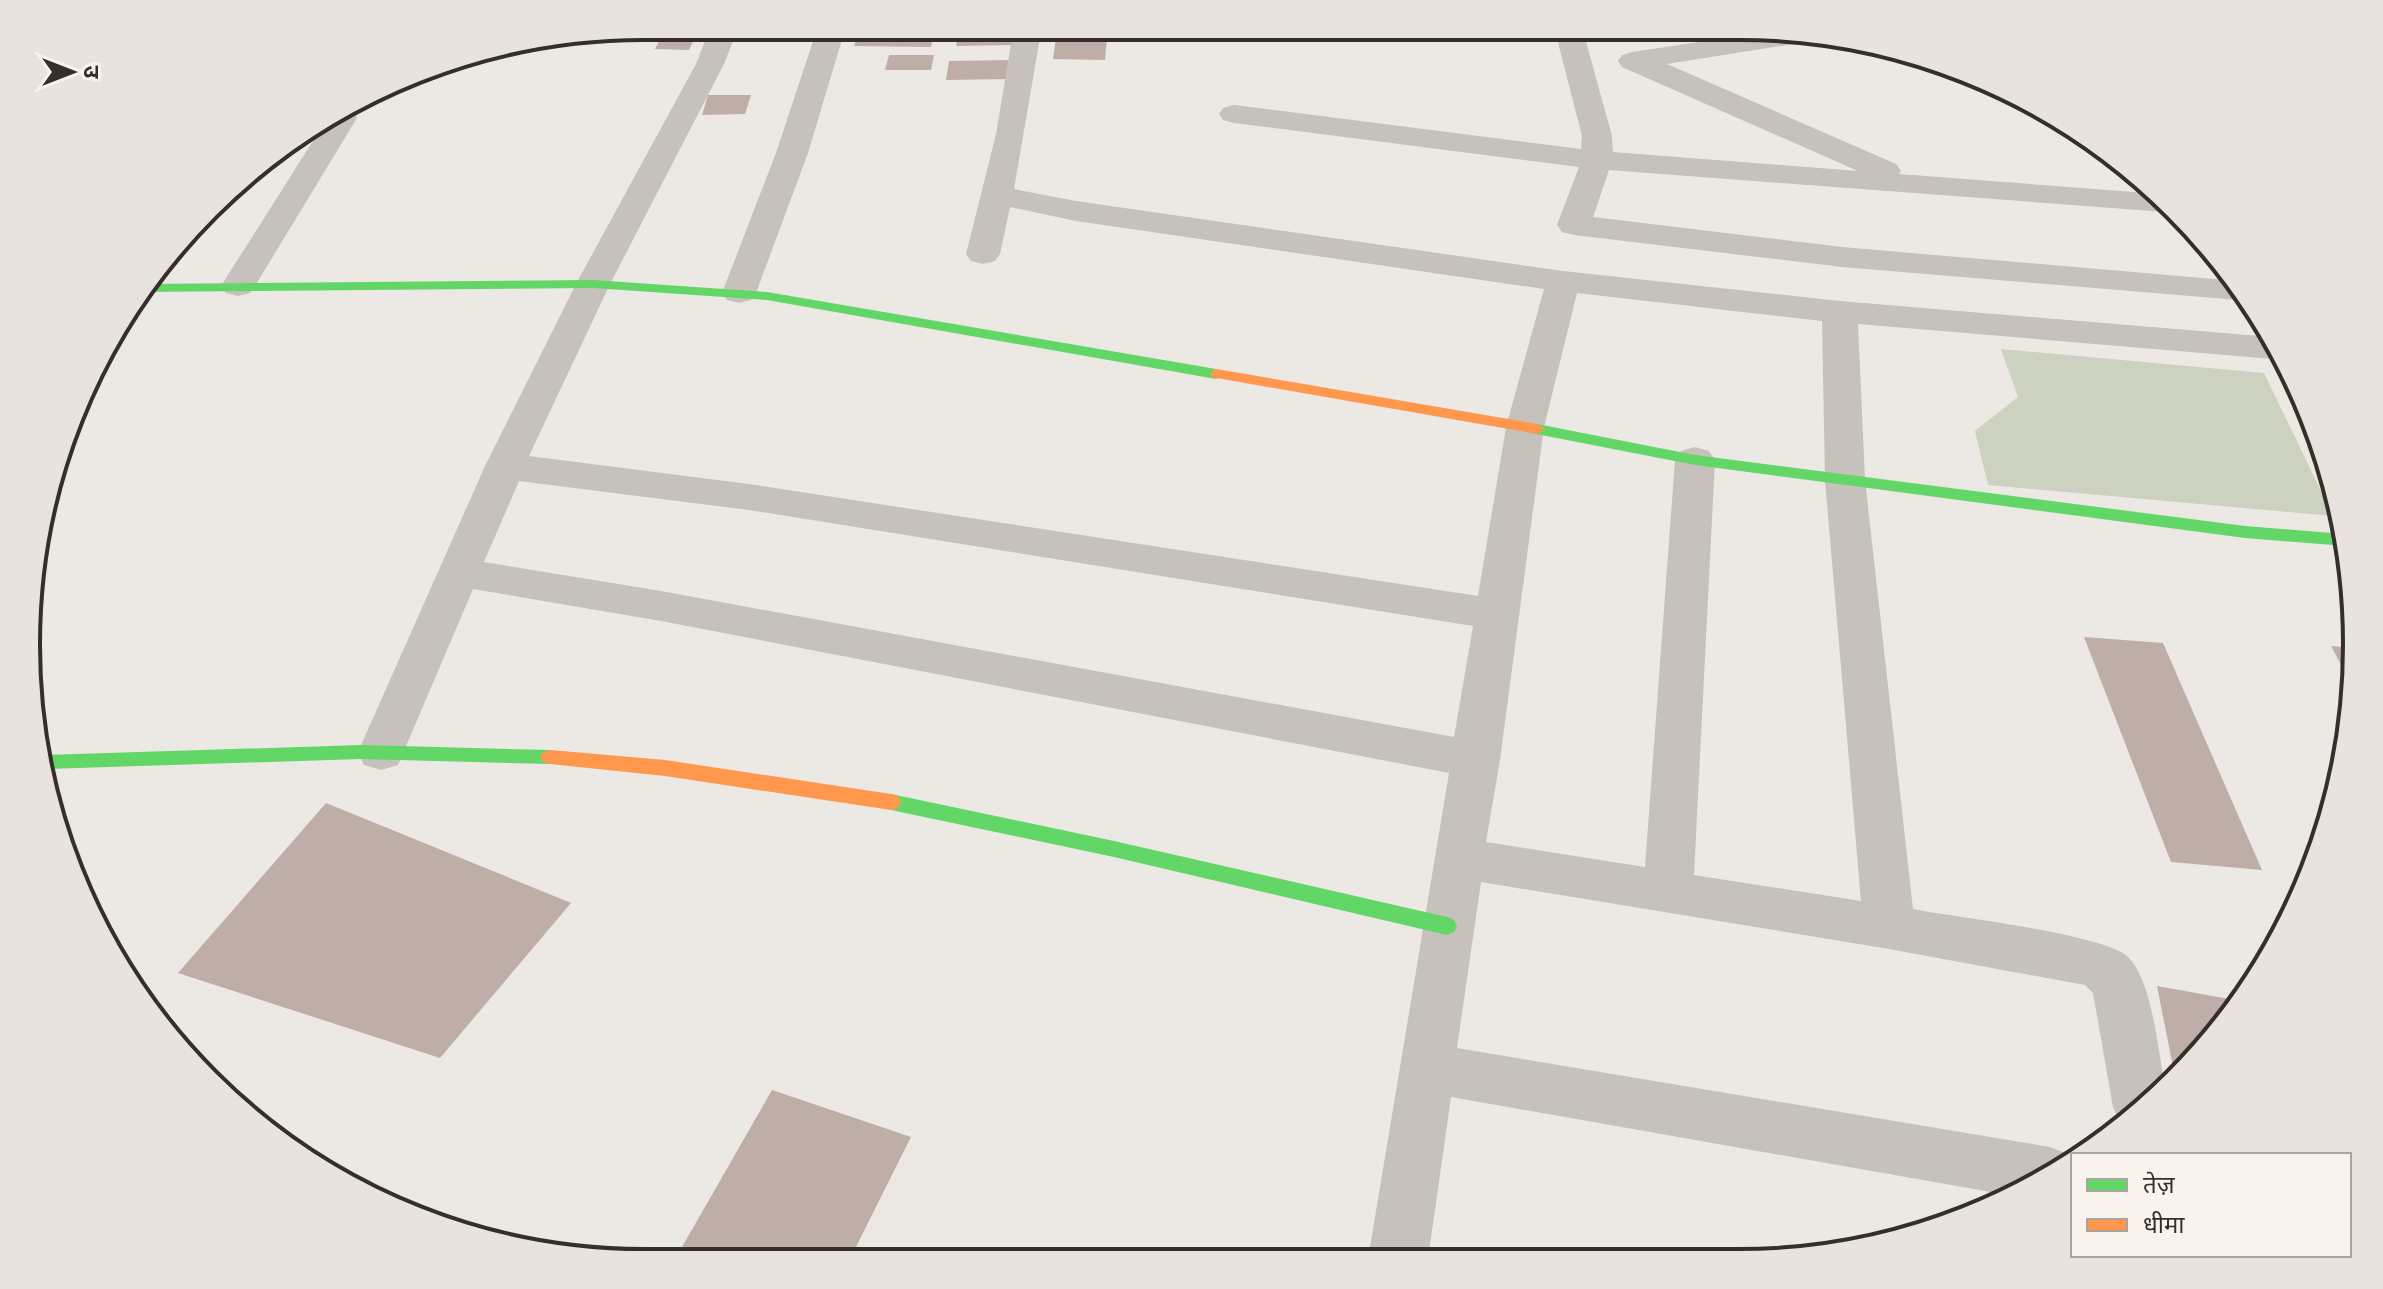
<svg xmlns="http://www.w3.org/2000/svg" width="2383" height="1289" viewBox="0 0 2383 1289" font-family="Jost,'Noto Sans Devanagari',sans-serif">
  <style>
    .green { fill: #cdd1bf }
    .building { fill: #beaea7 }
    .lines { fill: none; stroke-linecap: round; stroke-linejoin: round }
    .street { fill: #c6c1bc; fill-rule: evenodd }
    .fast { fill: #63d668; fill-rule: evenodd }
    .slow { fill: #ff974d; fill-rule: evenodd }
    .rim { fill: none; stroke: #362e2b; stroke-width: 4 }
  </style>
  <rect width="100%" height="100%" fill="#ece8e4"/>
  <path class="green" d="M 2001,349 L 2264,373 L 2333,516 L 1988,485 L 1975,431 L 2018,397 Z"/>
  <path class="building" d="M 667,26 L 700,26 L 689,50 L 655,49 Z
    M 861,26 L 936,26 L 931,47 L 854,46 Z
    M 960,26 L 1017,26 L 1015,45 L 956,46 Z
    M 1039,26 L 1102,27 L 1101,36 L 1037,36 Z
    M 1430,27 L 1533,27 L 1534,32 L 1432,32 Z
    M 612,31 L 604,42 L 567,40 L 567,39 Z
    M 1056,38 L 1107,38 L 1105,60 L 1053,59 Z
    M 889,55 L 934,55 L 931,70 L 885,70 Z
    M 1011,60 L 1009,79 L 946,80 L 949,61 Z
    M 708,95 L 751,95 L 745,114 L 702,115 Z
    M 2084,637 L 2163,643 L 2262,870 L 2171,862 Z
    M 2331,646 L 2354,648 L 2353,687 Z
    M 326,803 L 571,903 L 440,1058 L 178,973 Z
    M 2157,986 L 2240,1001 L 2203,1053 L 2175,1077 Z
    M 772,1090 L 911,1137 L 849,1261 L 674,1261 Z"/>
  <g class="lines">
    <path class="street" d="M 711,26 L 739,26 L 724,64 L 610,284 L 529,456 L 749,484 L 1478,596 L 1506,427 L 1544,289 L 1076,221 L 1010,207 L 1000,254 L 995,261 L 983,264 L 971,261 L 966,254 L 996,134 L 1014,26 L 1042,26 L 1014,189 L 1076,201 L 1563,271 L 1840,301 L 2272,337 L 2284,356 L 2273,359 L 1858,324 L 1865,480 L 1913,909 C 1953,917 2104,934 2128,957 C 2153,982 2158,1052 2165,1086 L 2121,1125 L 2113,1107 L 2093,993 L 2085,985 L 1889,949 L 1481,882 L 1457,1048 L 2050,1147 L 2070,1155 L 2073,1163 L 2008,1195 L 1451,1097 L 1428,1259 L 1368,1259 L 1449,773 L 661,621 L 473,589 L 398,765 L 381,770 L 364,765 L 358,752 L 485,466 L 576,284 L 696,64 ZM 1577,293 L 1822,321 L 1825,480 L 1861,901 L 1694,875 L 1715,460 L 1709,451 L 1695,447 L 1681,451 L 1675,460 L 1645,867 L 1486,842 L 1500,760 L 1544,427 ZM 519,481 L 749,510 L 1473,626 L 1454,737 L 661,591 L 484,562 Z
      M 818,26 L 846,26 L 808,153 L 756,293 L 751,300 L 739,303 L 727,300 L 722,293 L 776,153 Z
      M 1554,27 L 1582,27 L 1612,136 L 1613,152 L 1858,171 L 1622,67 L 1618,61 L 1622,55 L 1632,52 L 1786,29 L 1825,35 L 1812,41 L 1667,64 L 1896,164 L 1901,171 L 1899,174 L 2160,194 L 2178,213 L 1609,170 L 1593,217 L 1842,247 L 2237,281 L 2250,301 L 1842,267 L 1574,235 L 1562,232 L 1557,225 L 1579,167 L 1234,123 L 1223,120 L 1219,114 L 1223,108 L 1234,105 L 1581,149 L 1582,136 Z
      M 352,109 L 357,118 L 255,286 L 250,293 L 238,296 L 226,293 L 221,286 L 323,125 Z"/>
    <path class="fast" d="M 593,280 L 767,292 L 1216,369 L 1224,374 L 1216,379 L 767,300 L 593,288 L 139,292 L 146,284 Z
      M 1537,424 L 1695,455 L 2245,526 L 2344,534 L 2346,546 L 2245,538 L 1695,465 L 1531,433 L 1529,429 Z
      M 361,745 L 550,750 L 557,752 L 560,757 L 557,762 L 550,764 L 361,759 L 47,769 L 44,755 Z
      M 891,794 L 1114,841 L 1447,917 L 1454,920 L 1457,926 L 1454,932 L 1447,935 L 1114,857 L 891,810 L 884,808 L 881,802 L 884,796 Z"/>
    <path class="slow" d="M 1216,369 L 1537,424 L 1545,429 L 1537,434 L 1211,377 L 1211,371 Z
      M 550,750 L 665,760 L 891,794 L 898,796 L 901,802 L 898,808 L 891,810 L 665,776 L 550,764 L 543,762 L 540,757 L 543,752 Z"/>
  </g>
  <path d="M0 0H2383V1289H0ZM644 40H1739A604 604 0 0 1 2343 644V645A604 604 0 0 1 1739 1249H644A604 604 0 0 1 40 645V644A604 604 0 0 1 644 40Z" fill="#e8e3dd" fill-rule="evenodd"/>
  <path class="rim" d="M644 40H1739A604 604 0 0 1 2343 644V645A604 604 0 0 1 1739 1249H644A604 604 0 0 1 40 645V644A604 604 0 0 1 644 40Z"/>
  <rect x="2071" y="1153" width="280" height="104" fill="#f8f3ec" stroke="#aaa49f" stroke-width="2"/>
  <rect x="2087" y="1179" width="40" height="12" fill="#63d668" stroke="#aaa49f" stroke-width="2"/>
  <text x="2143" y="1193" font-size="24" fill="#362e2b">तेज़</text>
  <rect x="2087" y="1219" width="40" height="12" fill="#ff974d" stroke="#aaa49f" stroke-width="2"/>
  <text x="2143" y="1233" font-size="24" fill="#362e2b">धीमा</text>
  <g transform="translate(72 72) rotate(90)" stroke="#f8f3ec" stroke-width="6" paint-order="stroke">
  <path d="M0-6L14 30L0 20L-14 30Z" fill="#362e2b"/>
  <text y="-12" font-size="22" font-weight="bold" text-anchor="middle" fill="#362e2b">उ</text>
  </g>
</svg>
